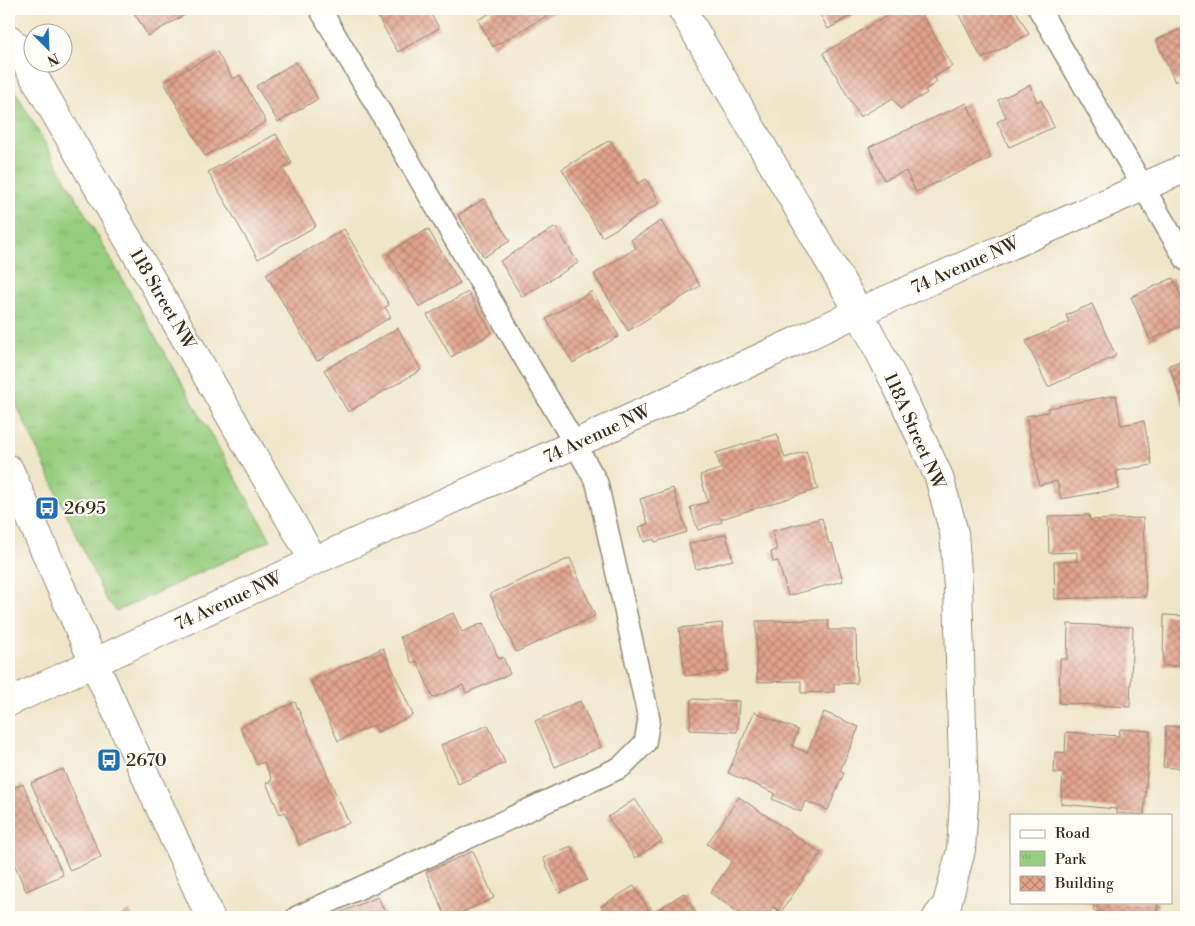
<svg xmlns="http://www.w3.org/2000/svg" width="1195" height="926" viewBox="0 0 1195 926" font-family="'Libre Bodoni',serif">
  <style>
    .park { fill: url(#park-tufts); stroke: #697c4e }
    .building { fill: url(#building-cross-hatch) }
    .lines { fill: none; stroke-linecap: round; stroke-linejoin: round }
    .service-casing { stroke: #958874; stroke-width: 24 }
    .minor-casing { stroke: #958874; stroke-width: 30 }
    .tertiary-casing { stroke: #958874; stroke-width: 30 }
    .service { stroke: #fff; stroke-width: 21 }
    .minor { stroke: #fff; stroke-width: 28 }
    .tertiary { stroke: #fff; stroke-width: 28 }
    .labels { text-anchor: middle; stroke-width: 4.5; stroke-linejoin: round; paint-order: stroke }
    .street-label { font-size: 18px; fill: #3b2a1e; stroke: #fdfcf7 }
    .poi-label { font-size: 18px; fill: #3b2a1e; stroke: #fdfcf7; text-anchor: start }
  </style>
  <defs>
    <pattern id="park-tufts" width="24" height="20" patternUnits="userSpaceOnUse" patternTransform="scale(1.25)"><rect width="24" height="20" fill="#97cd7e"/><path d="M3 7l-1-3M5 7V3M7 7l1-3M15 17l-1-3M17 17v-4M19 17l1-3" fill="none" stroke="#83b06c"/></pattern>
    <pattern id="building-cross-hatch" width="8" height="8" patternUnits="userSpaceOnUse" patternTransform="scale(1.25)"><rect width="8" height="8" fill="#e1a38c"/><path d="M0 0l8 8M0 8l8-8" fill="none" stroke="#b88572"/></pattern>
  </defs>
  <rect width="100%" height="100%" fill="#fdfcf7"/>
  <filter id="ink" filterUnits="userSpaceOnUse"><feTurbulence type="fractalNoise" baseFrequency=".02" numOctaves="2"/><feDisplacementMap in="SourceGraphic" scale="10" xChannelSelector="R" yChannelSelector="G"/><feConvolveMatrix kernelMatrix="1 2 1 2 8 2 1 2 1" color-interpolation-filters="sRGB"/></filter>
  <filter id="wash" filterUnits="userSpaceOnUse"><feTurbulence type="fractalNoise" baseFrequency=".0096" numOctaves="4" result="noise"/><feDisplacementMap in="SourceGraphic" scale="20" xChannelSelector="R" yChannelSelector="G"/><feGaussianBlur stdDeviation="1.12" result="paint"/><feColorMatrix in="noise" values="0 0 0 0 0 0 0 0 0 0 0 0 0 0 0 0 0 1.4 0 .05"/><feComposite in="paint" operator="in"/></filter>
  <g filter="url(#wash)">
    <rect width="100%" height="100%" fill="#efe5c9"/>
    <path class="park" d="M 9,80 L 271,540 L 117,611 L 106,600 L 9,388 Z"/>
    <g id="blocks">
      <path class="building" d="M 132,9 L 195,9 L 148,36 Z
        M 384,9 L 428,9 L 439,28 L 398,52 L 376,14 Z
        M 490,9 L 556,9 L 557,10 L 493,47 L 478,20 L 492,12 Z
        M 817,9 L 863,9 L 828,29 Z
        M 899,9 L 919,9 L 952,66 L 934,77 L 937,82 L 925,90 L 927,93 L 900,109 L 893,98 L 860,117 L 823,53 Z
        M 960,9 L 1015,9 L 1029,34 L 982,59 L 958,13 L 961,11 Z
        M 1186,27 L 1186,77 L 1175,82 L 1156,40 Z
        M 217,52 L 233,79 L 240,75 L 266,122 L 205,156 L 164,82 Z
        M 296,62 L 318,99 L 278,122 L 256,86 Z
        M 1030,85 L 1037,102 L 1041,100 L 1054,127 L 1009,147 L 997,122 L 1006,117 L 998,100 Z
        M 967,103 L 991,158 L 916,192 L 906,171 L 884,180 L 869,147 Z
        M 276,134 L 292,163 L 283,169 L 316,226 L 258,259 L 208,172 Z
        M 610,140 L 637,184 L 646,179 L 660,203 L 602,237 L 562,169 Z
        M 484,199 L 510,241 L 484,257 L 458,215 Z
        M 661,221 L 700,286 L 628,331 L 594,274 L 636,248 L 631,240 Z
        M 556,227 L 578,263 L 522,297 L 500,261 Z
        M 344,229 L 389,305 L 385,307 L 391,317 L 317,361 L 266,274 Z
        M 428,229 L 460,283 L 419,307 L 388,253 Z
        M 1173,278 L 1186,308 L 1186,324 L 1150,340 L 1131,297 Z
        M 592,291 L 619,336 L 573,363 L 546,319 Z
        M 468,292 L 492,333 L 451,357 L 427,315 Z
        M 1092,304 L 1116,356 L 1048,387 L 1026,341 L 1069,322 L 1066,315 Z
        M 398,328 L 421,370 L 348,412 L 324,370 Z
        M 1186,359 L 1186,414 L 1169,365 Z
        M 1116,395 L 1121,425 L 1144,421 L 1152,465 L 1116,471 L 1119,489 L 1061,499 L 1057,481 L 1039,485 L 1026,416 L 1048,412 L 1048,408 Z
        M 777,434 L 785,458 L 806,451 L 818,489 L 721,519 L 722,522 L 698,530 L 690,507 L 708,502 L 700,475 L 721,469 L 716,453 Z
        M 673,488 L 687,532 L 655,542 L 654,539 L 644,542 L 639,527 L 648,524 L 640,499 Z
        M 1089,515 L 1090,520 L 1143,518 L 1146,596 L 1055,599 L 1054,562 L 1077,561 L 1077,552 L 1049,553 L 1048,516 Z
        M 822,518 L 829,544 L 832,543 L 843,581 L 788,596 L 778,561 L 773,562 L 771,552 L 777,550 L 772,531 Z
        M 726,534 L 733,560 L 696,569 L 689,544 Z
        M 570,558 L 595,616 L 516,652 L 490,594 Z
        M 453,613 L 462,632 L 483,623 L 499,659 L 503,657 L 510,674 L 466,693 L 463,685 L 433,698 L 417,661 L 412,663 L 400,637 Z
        M 1164,615 L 1186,616 L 1186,666 L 1163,666 Z
        M 828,620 L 829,630 L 856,630 L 857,683 L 834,684 L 834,692 L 801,693 L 801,681 L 757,682 L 756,621 Z
        M 722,623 L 728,671 L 685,676 L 679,628 Z
        M 1068,624 L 1133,627 L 1130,707 L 1059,703 L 1060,659 L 1067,659 Z
        M 383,648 L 413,715 L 378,732 L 374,725 L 338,741 L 311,681 Z
        M 691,699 L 739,701 L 737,732 L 690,730 Z
        M 580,701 L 601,747 L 555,767 L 535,721 Z
        M 295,702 L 349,823 L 299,845 L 285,812 L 280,814 L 266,783 L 272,780 L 264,762 L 257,765 L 240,727 Z
        M 754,712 L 798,730 L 792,746 L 807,753 L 824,712 L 859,727 L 840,771 L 844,773 L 828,810 L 805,801 L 801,812 L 772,799 L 775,793 L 728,773 Z
        M 488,725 L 505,763 L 458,784 L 441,745 Z
        M 1166,726 L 1186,727 L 1186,769 L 1163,767 Z
        M 1120,729 L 1150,731 L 1144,815 L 1116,813 L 1116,809 L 1061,804 L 1063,773 L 1054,773 L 1055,752 L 1065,753 L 1066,732 L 1119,736 Z
        M 63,769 L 101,857 L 70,871 L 31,783 Z
        M 23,784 L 63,875 L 26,891 L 9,852 L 9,790 Z
        M 739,797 L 821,853 L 781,912 L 773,907 L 766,917 L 746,917 L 710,893 L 732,861 L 707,844 Z
        M 635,799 L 662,841 L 635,858 L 608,817 Z
        M 571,846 L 587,880 L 559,893 L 543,858 Z
        M 473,851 L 494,898 L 452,917 L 446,917 L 426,872 Z
        M 634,886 L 651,914 L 684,893 L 698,917 L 607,917 L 601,906 Z
        M 378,897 L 387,917 L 329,917 Z
        M 1081,902 L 1158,902 L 1156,917 L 1140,917 L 1093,911 L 1094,905 Z
        M 130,911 L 133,917 L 116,917 Z
        M 1175,911 L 1186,915 L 1186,917 L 1173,917 Z"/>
    </g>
  </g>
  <g filter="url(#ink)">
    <use href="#blocks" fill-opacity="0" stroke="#958874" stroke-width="1"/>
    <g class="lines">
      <g class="service-casing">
        <path id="service" d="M 1039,9 L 1186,260
          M 297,917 L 621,767 L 645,743 L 649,719 L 597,483 L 575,444 L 320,9"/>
      </g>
      <g class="minor-casing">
        <path id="minor" d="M 682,9 L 859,312 L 897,386 L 939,477 L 954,533 L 958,587 L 964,801 L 961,850 L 947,904 L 937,917
          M 9,39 L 17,47 L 314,561
          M 9,702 L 314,561 L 575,444 L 859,312 L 1186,168"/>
      </g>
      <g class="tertiary-casing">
        <path id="tertiary" d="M 9,469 L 94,663 L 210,917"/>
      </g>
      <use href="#service" class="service"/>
      <use href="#minor" class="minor"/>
      <use href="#tertiary" class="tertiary"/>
    </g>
  </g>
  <defs>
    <g id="bus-square" transform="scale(1.25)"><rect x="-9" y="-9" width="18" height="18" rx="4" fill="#1f6fb2" stroke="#fdfcf7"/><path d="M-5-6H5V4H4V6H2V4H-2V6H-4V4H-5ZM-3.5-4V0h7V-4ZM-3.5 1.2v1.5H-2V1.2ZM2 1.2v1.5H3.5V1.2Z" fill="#fff"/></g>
  </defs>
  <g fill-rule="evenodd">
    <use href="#bus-square" x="47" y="508"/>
    <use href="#bus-square" x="109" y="760"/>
  </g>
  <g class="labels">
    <g class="street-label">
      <text transform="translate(965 265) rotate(-24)" y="6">74 Avenue NW</text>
      <text transform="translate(163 299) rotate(60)" y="6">118 Street NW</text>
      <text transform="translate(915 431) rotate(66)" y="6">118A Street NW</text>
      <text transform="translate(597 434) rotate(-25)" y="6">74 Avenue NW</text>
      <text transform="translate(228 601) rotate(-25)" y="6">74 Avenue NW</text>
    </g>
    <g class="poi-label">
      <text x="64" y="514">2695</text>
      <text x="126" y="766">2670</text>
    </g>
  </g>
  <rect width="1195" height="926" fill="none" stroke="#fdfcf7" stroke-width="30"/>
  <rect x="1010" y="814" width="162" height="90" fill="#fdfcf7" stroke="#afa8a0"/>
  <rect x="1020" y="830" width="25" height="8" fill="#ffffff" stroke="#afa8a0"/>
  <text x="1055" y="838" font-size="15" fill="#3b2a1e">Road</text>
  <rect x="1020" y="851" width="25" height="15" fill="url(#park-tufts)" stroke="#afa8a0"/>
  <text x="1055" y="864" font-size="15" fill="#3b2a1e">Park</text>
  <rect x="1020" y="876" width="25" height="15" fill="url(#building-cross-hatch)" stroke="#afa8a0"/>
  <text x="1055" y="888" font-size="15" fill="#3b2a1e">Building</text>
  <g transform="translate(48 48) rotate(156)"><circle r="24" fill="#fdfcf7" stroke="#afa8a0"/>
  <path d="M0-4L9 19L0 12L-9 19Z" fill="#1f6fb2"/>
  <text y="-8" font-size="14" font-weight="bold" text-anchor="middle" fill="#3b2a1e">N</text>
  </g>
</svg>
